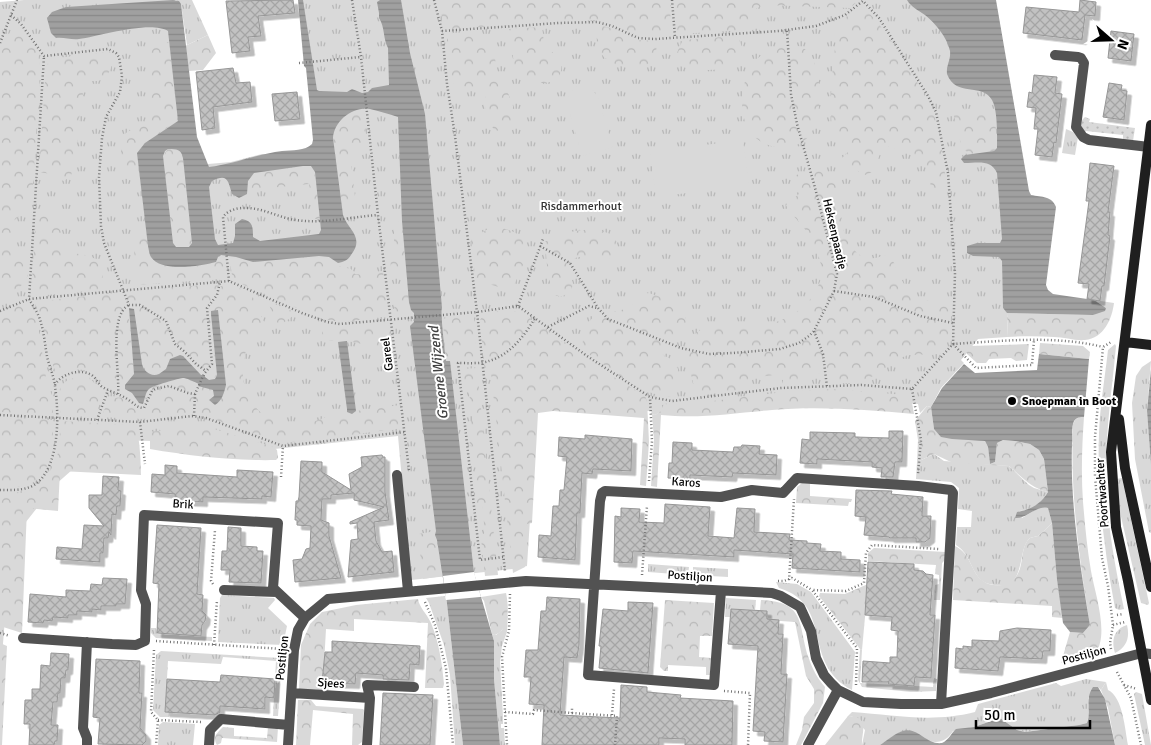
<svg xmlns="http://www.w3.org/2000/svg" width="1151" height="745" viewBox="0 0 1151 745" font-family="Signika,sans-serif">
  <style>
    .grass { fill: url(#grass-tufts) }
    .forest { fill: url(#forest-crowns) }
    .garden { fill: url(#garden-dots) }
    .pitch { fill: #d9d9d9 }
    .water { fill: url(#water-rules); fill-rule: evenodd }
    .pier { fill: #fff }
    .building { fill: url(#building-cross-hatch); stroke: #969696; filter: url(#shadow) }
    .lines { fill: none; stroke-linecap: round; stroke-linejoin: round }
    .path { stroke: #747474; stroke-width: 2.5; stroke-dasharray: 1 2.5; stroke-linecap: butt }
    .street { stroke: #525252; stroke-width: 10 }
    .secondary { stroke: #1f1f1f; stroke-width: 10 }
    .poi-dot { fill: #000; stroke: #fff; stroke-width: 2 }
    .labels { text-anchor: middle; stroke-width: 4; stroke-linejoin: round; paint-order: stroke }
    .park-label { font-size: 12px; fill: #303030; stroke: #fff }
    .street-label { font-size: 12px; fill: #000; stroke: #fff }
    .poi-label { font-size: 12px; font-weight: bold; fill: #000; stroke: #fff; text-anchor: start }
    .water-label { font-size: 14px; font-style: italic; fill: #414141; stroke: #fff }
  </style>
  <defs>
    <pattern id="grass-tufts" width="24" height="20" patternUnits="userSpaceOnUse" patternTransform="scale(1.25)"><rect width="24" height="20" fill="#d9d9d9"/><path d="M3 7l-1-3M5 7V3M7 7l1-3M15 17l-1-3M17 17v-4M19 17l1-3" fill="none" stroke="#b8b8b8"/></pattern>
    <pattern id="forest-crowns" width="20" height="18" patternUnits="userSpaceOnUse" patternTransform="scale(1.25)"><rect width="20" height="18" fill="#d9d9d9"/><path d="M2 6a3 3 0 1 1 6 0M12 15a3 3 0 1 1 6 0" fill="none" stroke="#b8b8b8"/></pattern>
    <pattern id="garden-dots" width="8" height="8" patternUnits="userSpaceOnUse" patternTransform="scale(1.25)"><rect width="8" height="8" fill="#d9d9d9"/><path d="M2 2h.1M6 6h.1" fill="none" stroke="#b8b8b8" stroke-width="1.8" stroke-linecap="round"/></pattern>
    <pattern id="water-rules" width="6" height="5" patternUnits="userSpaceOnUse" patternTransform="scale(1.25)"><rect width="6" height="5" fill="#a0a0a0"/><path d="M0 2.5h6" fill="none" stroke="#888"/></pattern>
    <pattern id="building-cross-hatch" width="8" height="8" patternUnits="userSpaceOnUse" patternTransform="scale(1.25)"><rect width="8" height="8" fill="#c2c2c2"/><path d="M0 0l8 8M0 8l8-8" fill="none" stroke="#a5a5a5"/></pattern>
    <filter id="shadow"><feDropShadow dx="4.5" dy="4.5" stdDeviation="0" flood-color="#0004"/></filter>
  </defs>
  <rect width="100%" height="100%" fill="#fff"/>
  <path class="grass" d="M 24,0 L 175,0 L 197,165 L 231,162 L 262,154 L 321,154 L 300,0 L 959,0 L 1002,93 L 1003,308 L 1008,313 L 1007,337 L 978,339 L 961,360 L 964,363 L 941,388 L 931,407 L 927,406 L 920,413 L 918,404 L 823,399 L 662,411 L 655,415 L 652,414 L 651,411 L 537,411 L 527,566 L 513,569 L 411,580 L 398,436 L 265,450 L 154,441 L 106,440 L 55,485 L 11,541 L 0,682 L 0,2 Z
    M 176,0 L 192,0 L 208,35 L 187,45 L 181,4 Z
    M 1066,129 L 1073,132 L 1078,137 L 1075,155 L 1062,153 Z
    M 1115,344 L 1116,346 C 1112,390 1105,435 1106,480 C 1107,524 1115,566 1124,609 L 1119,610 L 1115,608 C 1104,549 1097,494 1099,433 C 1100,406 1105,377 1108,350 Z
    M 1151,361 L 1147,411 L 1151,465 L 1151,533 L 1149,532 L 1135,459 L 1132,403 L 1136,376 L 1142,367 Z
    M 934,454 L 944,461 L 1009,466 L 1029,485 L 1034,488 L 1048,492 C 1041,503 1032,511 1019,511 L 1022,518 L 1040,507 L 1048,507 L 1052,523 C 1048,527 1043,532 1038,536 C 1035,537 1032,537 1030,538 C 1016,550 1028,590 994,585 C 989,584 984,583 980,579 C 970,568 970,554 956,545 L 957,527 L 971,527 L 972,511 L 958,509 L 959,488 L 951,482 L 916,479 L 917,462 Z
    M 1122,478 L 1149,603 L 1148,605 L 1141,603 L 1119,508 L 1116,479 Z
    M 648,564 L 689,567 L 688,575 L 648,572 Z
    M 693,567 L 728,569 L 728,577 L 693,575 Z
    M 776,582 L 797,584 L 811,592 L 855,652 L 852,690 C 800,663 835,605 779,588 Z
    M 222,595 L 274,598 L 275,600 L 268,608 L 287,626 L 283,645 L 218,642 L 220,598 Z
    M 445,596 L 447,604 L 463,745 L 455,745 L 450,675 L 444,645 L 429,603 L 426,598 Z
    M 726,598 L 756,600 L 755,610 L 731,609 L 730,617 L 725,617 Z
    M 508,614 L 507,632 L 502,646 L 500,662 L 503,717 L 503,724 L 501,724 L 501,728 L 504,728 L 505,745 L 500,745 L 494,679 L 494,641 L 492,634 L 496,635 L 502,630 Z
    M 1127,625 C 1130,637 1127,647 1115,653 C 1111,640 1114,629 1127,625 Z
    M 151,628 L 156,628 L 157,634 L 212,637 L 212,641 L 156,638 L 151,633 Z
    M 860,649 L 862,650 L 860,683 L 933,687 L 934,678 L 937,679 L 936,691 L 911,692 L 862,687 L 858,680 Z
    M 161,651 L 280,658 L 282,660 L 278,716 L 273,716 L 276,661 L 223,657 L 221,664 L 168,661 L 165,712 L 170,712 L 169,717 L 160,717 L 153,710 L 156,655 Z
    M 1086,679 L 1106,682 L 1101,690 L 1098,687 L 1088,698 L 1089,715 L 1087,723 L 1079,725 L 1025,732 L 1017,730 L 1000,718 L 974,727 L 953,731 C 945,745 929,745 918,734 L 900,732 L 880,745 L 862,745 L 865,730 L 852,716 L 848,716 L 852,712 C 895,715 932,723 975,712 L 978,704 L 1056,683 L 1061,686 Z
    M 1136,692 L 1142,694 L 1151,745 L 1145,745 L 1134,694 Z
    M 163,722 L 195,724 L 193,745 L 158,745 L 159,725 Z"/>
  <path class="forest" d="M 438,0 L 670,0 L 671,34 C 660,35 649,37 638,35 C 625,32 611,23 596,20 L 451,29 L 444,26 Z
    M 674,0 L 859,0 L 850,8 L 765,5 C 751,8 750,18 746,30 L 678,34 Z
    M 861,8 C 877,11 927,96 934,115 C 942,137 943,163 947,187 L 945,192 L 933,189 L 931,187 C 929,176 928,164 919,156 L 883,145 L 874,171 L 866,175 L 841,163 L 841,159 L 850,150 L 845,137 L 832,132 C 829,94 833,58 839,21 Z
    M 14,23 L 18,25 L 38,51 L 40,72 L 33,184 L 23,213 L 11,223 L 14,246 C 25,255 35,272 22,285 C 17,290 7,292 0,296 L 0,55 Z
    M 598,25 L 611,28 L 636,40 L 656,41 C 662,78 610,73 598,49 C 595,42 598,32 598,25 Z
    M 542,27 L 544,43 C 554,57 568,58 558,79 C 543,87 527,82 515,71 L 509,29 Z
    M 481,31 L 494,51 L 498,80 L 508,93 L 513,106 L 513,118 L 511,127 L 506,132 L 494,130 C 490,122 485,113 485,105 C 485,99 487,97 485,91 L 449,83 L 447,38 L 453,33 Z
    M 208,35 L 216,53 L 203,70 L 189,71 L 185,46 Z
    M 738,36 C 739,40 741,44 742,47 C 747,77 693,71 677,65 C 674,56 679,48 683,40 Z
    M 169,43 L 178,121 C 169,127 140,142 138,153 C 136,161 140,177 141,185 L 125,178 C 122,167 116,137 129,131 C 136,127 145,127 151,121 L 149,44 Z
    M 784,45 C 790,45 797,45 803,48 C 824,59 824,120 809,136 C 803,143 794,147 786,147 C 777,148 767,146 760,141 C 734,124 739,79 757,59 C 765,51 774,47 784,45 Z
    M 109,52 L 113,54 L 111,68 L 106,78 L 98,81 L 88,81 L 81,99 L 76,155 L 71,176 L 64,181 L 57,179 L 51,174 L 39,172 L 46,66 L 50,61 L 56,58 Z
    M 952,108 L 968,109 L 995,116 L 997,148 L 994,151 L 970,154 L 962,148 Z
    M 363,110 L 367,143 L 352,148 L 350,153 L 355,197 L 352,204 L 343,215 L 333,134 C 338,119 348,113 363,110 Z
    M 168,149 C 177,149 181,149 183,158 L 192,243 L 190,247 L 175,247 L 173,243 L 163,156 Z
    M 303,166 L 311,166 L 315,172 L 320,219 L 315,219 L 309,184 L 248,190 L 248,181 L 254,173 Z
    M 819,168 C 842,169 839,218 845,234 C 851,247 859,261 875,258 C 880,257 884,254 889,257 C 894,260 895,266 897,270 C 909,299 921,302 951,302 C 951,325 952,334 940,354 L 908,355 L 898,359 L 889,365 L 884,372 L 855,383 L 828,383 L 828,373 L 798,375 L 797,384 L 783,385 L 783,374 L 749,378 L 747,389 L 697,396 C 691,377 677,333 709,327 C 721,325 734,328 747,328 C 769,327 793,318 808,302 C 815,294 822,281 822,271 C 820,254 811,236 800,223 C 795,217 789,212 786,205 L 800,193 L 793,176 Z
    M 49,210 L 60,218 L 62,240 L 66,253 C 98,255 101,257 104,289 L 47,295 C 38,294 32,291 32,281 L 36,214 Z
    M 399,221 L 402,221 L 406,270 L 402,268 L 394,278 L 392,277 L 389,248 L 394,241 L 394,225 Z
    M 496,227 C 542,234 525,262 511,291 L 489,284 L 477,295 L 471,239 L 488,229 Z
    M 594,229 C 599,231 607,232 612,235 C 621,243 618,257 607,260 C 598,263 589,255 580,257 C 574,257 571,262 568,266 L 573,284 L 571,291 L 563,296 L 556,296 C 546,280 547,260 545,241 C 559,241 557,237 568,233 C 576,230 585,230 594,229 Z
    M 147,235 L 150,254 L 163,265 L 171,266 L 201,266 L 216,262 L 218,257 L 223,255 L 224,275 L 220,279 L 138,285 L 133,242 L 135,238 Z
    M 229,256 L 236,257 L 253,262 L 319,256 C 327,256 336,259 339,266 L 351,269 L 355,274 L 365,275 L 383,271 L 389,312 L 382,317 L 344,322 L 325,320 L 237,282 L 232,275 Z
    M 213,285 L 239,288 L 251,293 L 264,322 C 230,355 236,415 288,425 C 306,428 319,418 336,414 C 343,412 348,414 355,413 L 356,411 L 400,405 L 402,428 L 306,441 L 282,443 L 196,413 L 143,419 L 101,417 L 110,398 L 137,397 L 143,404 L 148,391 L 151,387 L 178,379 L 187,379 L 213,390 L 214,396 L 209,400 L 220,401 L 216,355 L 217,375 L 212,380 L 204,377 L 205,375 L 202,375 L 183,356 L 159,374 L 151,374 L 147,372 L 142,364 L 135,312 L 133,308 L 128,310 L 134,374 L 126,384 L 125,389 L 114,377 C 89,374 82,363 57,375 C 54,367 49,358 47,348 C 44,332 43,317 34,302 L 169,287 Z
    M 408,291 L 409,302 L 414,313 L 399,314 L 395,311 L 392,292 Z
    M 648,293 C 661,296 698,310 682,330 C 677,336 670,334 665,339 C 660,343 661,348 661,354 C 686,365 678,374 673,397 C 639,396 609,368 582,349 C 584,332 585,317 605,312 C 612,311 619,311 625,309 C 634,306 638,296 648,293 Z
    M 1094,300 L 1114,303 C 1112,319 1104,338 1085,340 C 1075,341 1064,337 1054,337 C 1038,336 1023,336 1007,337 L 1008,313 L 1093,315 L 1106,308 Z
    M 267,301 L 297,313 L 279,326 Z
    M 22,303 L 27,303 L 34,314 L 38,325 L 47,384 L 52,395 L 53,415 L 0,412 L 0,312 Z
    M 511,310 L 525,315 L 596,366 L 645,396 L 647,401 L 649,442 L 646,486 L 640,485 L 644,418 L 553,411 L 538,413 L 532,523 L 527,524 L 525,567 L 513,573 L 491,374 L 485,374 L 480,320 C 486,310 501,311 511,310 Z
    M 470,314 L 474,318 L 477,358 L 446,362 L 443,322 L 441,319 Z
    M 383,322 L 389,325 L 391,329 L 395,370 L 386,366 L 378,347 L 347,341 L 320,340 L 325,324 L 345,327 Z
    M 1040,343 L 1083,346 L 1090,352 L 1089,359 L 1039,354 Z
    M 1029,344 L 1027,360 L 1016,361 L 1011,358 L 989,359 L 986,363 L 977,363 L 967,354 L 966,351 L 971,346 Z
    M 477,368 L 498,575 L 485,576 L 481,538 L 485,532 L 482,506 L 476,502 L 474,481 L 478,475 L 476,450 L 470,445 L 468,426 L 473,419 L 469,393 L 464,388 L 461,369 Z
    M 82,376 L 89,377 L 103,393 C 100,401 98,410 94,417 L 61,415 C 59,390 54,382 82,376 Z
    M 833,389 L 906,395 L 911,397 L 914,414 C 867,410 820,406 772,410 C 733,413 701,419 661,415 L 657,487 L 651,486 L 654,440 L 652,414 L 655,415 L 661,411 L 664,404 L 681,405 L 783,392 Z
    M 927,406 L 931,407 L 934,429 L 985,441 L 988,447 L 990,464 L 995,462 L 997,443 L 1003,440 L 1015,441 L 1030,444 L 1039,450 L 1044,459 L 1048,492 C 1031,488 1022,477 1009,466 L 953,463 L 934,454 L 917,462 L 918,440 L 915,421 Z
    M 0,417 L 53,420 C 53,442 53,477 27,485 C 19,488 9,487 0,487 Z
    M 1079,417 L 1084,417 C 1082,445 1081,474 1083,502 C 1085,525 1087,548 1091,571 C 1095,594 1109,632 1096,653 L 1061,663 L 1070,632 L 1083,633 L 1090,625 C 1079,557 1070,494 1073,424 L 1075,420 Z
    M 60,421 L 130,425 C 132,426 135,427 136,429 C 140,437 141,466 141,475 L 60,471 L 58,511 L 27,508 L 22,633 L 0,626 L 0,493 C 10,494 22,494 31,490 C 45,483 57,463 59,448 C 60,439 60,430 60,421 Z
    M 201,425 L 274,447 L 277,450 L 278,458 L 276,460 C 234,461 191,456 150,449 L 150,432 Z
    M 802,483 L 810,484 L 810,496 L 852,499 L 851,502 L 849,502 L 848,506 L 796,503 L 797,487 Z
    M 1052,523 L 1057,580 L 1063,618 L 1052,617 L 1052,606 L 953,600 L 955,546 C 971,553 971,573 983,581 C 988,585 996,586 1002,585 C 1030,578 1016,550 1030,538 C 1032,537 1035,537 1038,536 C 1043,532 1048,527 1052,523 Z
    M 436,531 L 435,535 L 443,576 L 423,579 L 418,534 Z
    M 874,548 L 945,552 L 945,560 L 942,563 L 940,600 L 934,600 L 935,585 L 939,584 L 939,575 L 935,574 L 936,565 L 868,561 L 868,553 Z
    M 868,584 L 862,650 L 860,649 L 819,596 L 820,593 L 845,594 Z
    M 506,593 C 509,607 510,629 495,635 L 492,634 L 484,601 L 481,597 Z
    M 418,599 C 419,607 427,614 431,623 C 439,642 442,663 444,684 L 443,688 L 425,688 L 428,623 L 354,619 L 354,631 L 326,629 L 323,682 L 328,683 L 329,689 L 327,691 L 299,689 L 301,645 L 310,624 L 322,612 L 356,605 Z
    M 665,600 L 714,603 L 712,636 L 700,636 L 699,657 L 711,658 L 710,675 L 706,675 L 706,667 L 668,665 L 668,671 L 664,671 L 660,667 Z
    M 761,600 C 806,602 798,624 808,656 C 812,668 817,678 825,687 L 823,703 L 801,745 L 796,745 L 802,730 L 804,717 L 814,703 L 814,689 L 806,676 L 795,622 L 767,620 L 767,611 L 760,610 Z
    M 0,643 L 7,646 L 2,745 L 0,745 Z
    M 1106,682 L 1108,690 C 1123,697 1125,730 1128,745 L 1115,745 L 1108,708 L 1101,690 Z
    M 298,700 L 311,700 L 316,706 L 363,709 L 364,710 L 362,742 L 358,745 L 352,745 L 353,714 L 313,710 L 310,745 L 296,745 Z
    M 848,716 C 871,716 861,733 862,745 L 825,745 Z
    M 223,727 L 234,728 L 234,736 L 267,738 L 268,727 L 278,728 L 277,742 L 222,738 L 221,743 L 217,745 C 212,737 217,733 223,727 Z"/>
  <path class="garden" d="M 1085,117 L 1090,119 L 1089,122 L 1135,128 L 1133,141 L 1123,140 L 1123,135 L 1086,131 L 1084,133 L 1081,126 L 1082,120 Z"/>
  <path class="pitch" d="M 583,84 C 591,87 594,91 598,98 L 613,147 L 582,156 L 567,103 C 569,94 573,85 583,84 Z
    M 743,140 L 749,185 L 656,197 L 650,152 Z"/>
  <path class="water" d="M 173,0 L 179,1 L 181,4 L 197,137 L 209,167 C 234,164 257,154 282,151 C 292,150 305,151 312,144 L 313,140 L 306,68 L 304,66 L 298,0 L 303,0 L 317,90 L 319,91 L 347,92 L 352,89 L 362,93 L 368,92 L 372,88 L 389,85 L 388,48 C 383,39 385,27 379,18 L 379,13 L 377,2 L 380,0 L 401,0 L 410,53 L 425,114 L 442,308 C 440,312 445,352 446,361 L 450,361 L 474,573 L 494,641 L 494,679 L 500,745 L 463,745 L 447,604 L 437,540 L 435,535 L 436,531 L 410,326 L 414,322 L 414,313 L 411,310 L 409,302 L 402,221 L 398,117 C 389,114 379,111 370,109 C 353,106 334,121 333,138 L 343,215 C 348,230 365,237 351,255 C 348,260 344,262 338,263 L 329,257 L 319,256 L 253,262 L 236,257 L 221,255 L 218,257 L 216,262 C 201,266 161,273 151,257 C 149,254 149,250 148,246 L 137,153 L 145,143 L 178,121 L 168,31 C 151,20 100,36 79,39 C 71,40 64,37 56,38 L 51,33 L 47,18 L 52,12 L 66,7 ZM 168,149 C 177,149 181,149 183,158 L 192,243 L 189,247 L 176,247 L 173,243 L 163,156 L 165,151 ZM 303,166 L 311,166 L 315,172 L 321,230 L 319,234 L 260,241 L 253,237 C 253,227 253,221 242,219 L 235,224 L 235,236 L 233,243 L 218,245 L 215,239 L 209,187 L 212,181 C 228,173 228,181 232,194 L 239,198 L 247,194 L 248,181 L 254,173 Z
    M 907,0 L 996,0 L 1029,191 L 1031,195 C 1042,197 1052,196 1056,207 L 1046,285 L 1048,290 L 1053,294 L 1094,300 L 1106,308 L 1105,311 L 1093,315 L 1007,313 L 1003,308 L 1002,261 L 999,257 L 973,256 L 967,253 L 967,246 L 977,243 L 1000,243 L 1002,239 L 997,173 C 991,159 978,163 964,163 L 961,159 L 965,155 L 994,151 L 997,148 C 997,137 998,110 992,100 C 982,82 956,98 947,74 C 946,65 951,60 950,51 C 947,37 935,23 925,15 C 918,10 911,7 907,0 Z
    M 129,308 L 134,309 L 142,364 C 144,372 151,377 159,374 L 166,369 L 170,359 L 180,355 L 183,356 L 201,375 L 205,375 L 205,377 L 209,380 L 215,379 L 217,375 L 211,314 L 211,311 L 218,310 L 226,385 C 224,393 222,401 215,405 L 209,400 L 214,396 L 213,390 L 198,386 L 199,384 C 194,382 189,379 184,378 C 179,378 152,386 149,389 C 145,393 145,399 143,404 L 139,403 L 132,393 L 125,389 L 125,385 L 134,374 Z
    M 347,341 L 356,411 L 352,414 L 347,412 L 347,409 L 338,342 Z
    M 1039,354 L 1089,359 L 1084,417 C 1080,417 1077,417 1074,421 C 1071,427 1073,438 1072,444 C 1070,505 1080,565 1090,625 L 1083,633 L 1070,632 L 1063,623 L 1057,580 L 1052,523 L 1048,508 C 1036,505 1027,519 1015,518 L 1017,512 C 1030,510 1041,504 1048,492 L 1044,459 L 1039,450 L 1030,444 L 1015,441 L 1003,440 L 997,443 L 995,462 L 990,464 L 988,447 L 985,441 L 952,439 L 941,437 L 934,429 L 931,407 L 942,388 L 964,364 L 975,373 L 1037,370 Z
    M 1151,369 L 1151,465 L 1147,411 Z
    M 1093,687 L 1098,687 L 1105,699 L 1115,745 L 880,745 C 886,741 893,735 900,732 C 917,724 925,745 942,743 C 949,740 951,733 956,729 L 974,727 L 1000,718 L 1017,730 L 1025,732 L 1079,725 L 1087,723 C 1092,710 1084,701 1093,687 Z"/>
  <path class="pier" d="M 474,572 L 481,597 L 446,600 L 443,576 Z"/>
  <path class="building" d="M 293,0 L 295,13 L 258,16 L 261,36 L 248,37 L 250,51 L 232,53 L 226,1 Z
    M 1080,0 L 1096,2 L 1095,16 L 1085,15 L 1082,40 L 1023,33 L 1026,7 L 1079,12 Z
    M 1111,31 L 1134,34 L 1131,61 L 1108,58 Z
    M 233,68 L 236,83 L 250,82 L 252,102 L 213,107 L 215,128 L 202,130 L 196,72 Z
    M 1034,75 L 1057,77 L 1055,93 L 1062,94 L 1056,143 L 1054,142 L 1052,157 L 1035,155 L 1038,129 L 1034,129 L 1036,108 L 1027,107 L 1029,92 L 1032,93 Z
    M 1109,83 L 1122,85 L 1121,90 L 1127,91 L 1124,120 L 1103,117 Z
    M 297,92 L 300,119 L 275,121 L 272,94 Z
    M 1090,163 L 1114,166 L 1108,212 L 1110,212 L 1108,235 L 1110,236 L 1104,286 L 1102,286 L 1100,301 L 1087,299 L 1089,284 L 1078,283 L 1089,201 L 1086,201 Z
    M 889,431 L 903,431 L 902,462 L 895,462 L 893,477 L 881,477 L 882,468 L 872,467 L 872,462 L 817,459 L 817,464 L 800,463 L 802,439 L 810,440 L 810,432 L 855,433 L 855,437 L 889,438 Z
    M 585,435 L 632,439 L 631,471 L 593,469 L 592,474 L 582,473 L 580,513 L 577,513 L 575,560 L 538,557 L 539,535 L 551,536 L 553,506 L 559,506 L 560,490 L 564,490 L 567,457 L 558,456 L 559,437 L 585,439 Z
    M 673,442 L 692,443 L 692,450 L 733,452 L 734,447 L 741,447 L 742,445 L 760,446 L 759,454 L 777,455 L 776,475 L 733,473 L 732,477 L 690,475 L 690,479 L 668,478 L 669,463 L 672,463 Z
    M 382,455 L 383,457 L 385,457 L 385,492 L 389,520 L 374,522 L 376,541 L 382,552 L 392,551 L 394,572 L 348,577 L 351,540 L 358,539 L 357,523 L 350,524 L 350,522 L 384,507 L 354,500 L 354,493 L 331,495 L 331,499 L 322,499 L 321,520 L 329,523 L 329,536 L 341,578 L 295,582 L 293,560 L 302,559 L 306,549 L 310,548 L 311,526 L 297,525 L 297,520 L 295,520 L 296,501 L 298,501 L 299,497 L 301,461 L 322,462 L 322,472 L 351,490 L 349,474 L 362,467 L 361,457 Z
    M 165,465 L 177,466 L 177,473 L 237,477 L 237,470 L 273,472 L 271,497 L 262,496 L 262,499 L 203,497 L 203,502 L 175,501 L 175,494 L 151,492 L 152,474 L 165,475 Z
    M 103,476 L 119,477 L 118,490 L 121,491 L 120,506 L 117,506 L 116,515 L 112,514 L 111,535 L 109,532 L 108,538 L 104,538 L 103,553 L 100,553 L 100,562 L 56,559 L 57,547 L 82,549 L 84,525 L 104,526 L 89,508 L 89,495 L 102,495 Z
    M 856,490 L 892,491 L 891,494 L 923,497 L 922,516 L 931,516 L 930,538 L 925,542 L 916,542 L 916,538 L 890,538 L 889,537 L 864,535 L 866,517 L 855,516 Z
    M 665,504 L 710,507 L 708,536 L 734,538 L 737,508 L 755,509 L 754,532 L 790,534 L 789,540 L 807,541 L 807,543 L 821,544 L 820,551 L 841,552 L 841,559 L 860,560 L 860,572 L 792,568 L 793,554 L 734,550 L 734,557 L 633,551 L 632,563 L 614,562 L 615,516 L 621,517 L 621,508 L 640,509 L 639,522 L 664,523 Z
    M 157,525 L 201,528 L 197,594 L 203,595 L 202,611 L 206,615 L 205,621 L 202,625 L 201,636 L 157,633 L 159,584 L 153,583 Z
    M 228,527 L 241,528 L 241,546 L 257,547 L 257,551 L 263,551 L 261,583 L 229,582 L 230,570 L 221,570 L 222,551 L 227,551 Z
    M 868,562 L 914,564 L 914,570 L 923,571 L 926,574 L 933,575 L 930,615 L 935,615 L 931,678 L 915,677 L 914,686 L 888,684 L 889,682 L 862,682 L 863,661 L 890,663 L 890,657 L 897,657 L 898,631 L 891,630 L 892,617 L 865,615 Z
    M 103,578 L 127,579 L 125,604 L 116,604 L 116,606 L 101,606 L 101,610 L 92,609 L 92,612 L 77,611 L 77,615 L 68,615 L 68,618 L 53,617 L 52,621 L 44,620 L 43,623 L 28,622 L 30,594 L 66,597 L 66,590 L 90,591 L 91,584 L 102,585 Z
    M 547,597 L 580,599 L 579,645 L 577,658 L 564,657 L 560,715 L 620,718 L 621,685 L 647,687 L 647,692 L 681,695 L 680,698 L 733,701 L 732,745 L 685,745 L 685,739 L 659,738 L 659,745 L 542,745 L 544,705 L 529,704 L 531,677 L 524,677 L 526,650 L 538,650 L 541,611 L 546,611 Z
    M 628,602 L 653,603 L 648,673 L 599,668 L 601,646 L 599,646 L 603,609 L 628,611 Z
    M 731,609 L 767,611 L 767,619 L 779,620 L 778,634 L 783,634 L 781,674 L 787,674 L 783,742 L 764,741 L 765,732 L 753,731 L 758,646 L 728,644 Z
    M 1017,628 L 1051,630 L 1050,651 L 1043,651 L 1042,659 L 1000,657 L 998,671 L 955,668 L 956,648 L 963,649 L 963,646 L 972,647 L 972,640 L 999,641 L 1000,631 Z
    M 332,641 L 420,646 L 419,665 L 410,664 L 409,680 L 383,679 L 383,675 L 356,673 L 355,684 L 322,683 L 325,652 L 332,652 Z
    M 51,653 L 69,654 L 68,670 L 66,670 L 65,678 L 61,678 L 60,693 L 58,693 L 57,702 L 53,702 L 51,725 L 58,725 L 57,741 L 55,741 L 54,745 L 29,745 L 30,724 L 24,724 L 25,700 L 32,700 L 32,689 L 40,689 L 41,665 L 50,666 Z
    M 96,659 L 140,661 L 139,693 L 142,693 L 140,728 L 146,735 L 146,741 L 142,745 L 98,744 L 100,718 L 93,717 Z
    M 221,675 L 275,679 L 274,698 L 265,697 L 265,709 L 220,706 L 220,712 L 215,715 L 165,712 L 167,679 L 220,682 Z
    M 383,693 L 433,695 L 430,745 L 380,745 Z"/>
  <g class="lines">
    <path class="path" d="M 352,0 L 361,57 L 378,215 L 409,470
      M 434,0 L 442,31 L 447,84 L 455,136 L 477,312 L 505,571
      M 672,0 L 675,37
      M 11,15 L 21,24 L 44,56 L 108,49 L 116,53 L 119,57 L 122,76 L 120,92 L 106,117 L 102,138 L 99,177 L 101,226 L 104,243 L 129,305 L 140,305 L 166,321 L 175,344 L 185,352 L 196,364 L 206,371
      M 442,31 L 559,23 L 597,22 L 612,26 L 638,38 L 655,39 L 779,31 L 816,26 L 845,15 L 864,0
      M 0,43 L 17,0
      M 299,63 L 361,57
      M 540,246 L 570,263 L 598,308 L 608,319 L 681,348 L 709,354 L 733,353 L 780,349 L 799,343 L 809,336 L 814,331 L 834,291 L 837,274 L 814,184 L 797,124 L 791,94 L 787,30
      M 229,281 L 223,217 C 227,211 236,208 243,208 C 262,207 279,218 296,220 C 323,224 351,217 378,215
      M 834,291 L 874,297 L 920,316 L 953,323
      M 518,306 L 543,239
      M 0,311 L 29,299 L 229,281 L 302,313 L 327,322 L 340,324 L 477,312 L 518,306 L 587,356 L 650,397 L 672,401 L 781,388 L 861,385 L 912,389 L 953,344 L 955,273 L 948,173 L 936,112 L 928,96 L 879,18 L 863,1
      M 548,327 L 589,306 L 597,308
      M 814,331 L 823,354 L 827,387
      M 953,344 C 1002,341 1055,335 1103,347
      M 953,344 L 976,368 L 1032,365 L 1034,340
      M 55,385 C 61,373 84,367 94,377 C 97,380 98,383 101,386 C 110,392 121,394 130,401 C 135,404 137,408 144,408 L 152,391 L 155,389 L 169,386 L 188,393 L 195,394 L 204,374 L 212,364 L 207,308 L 217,295 L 220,282
      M 912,389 L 921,440 L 918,474
      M 118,394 C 120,374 108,315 129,305
      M 0,415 L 140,422 L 192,416 L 206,418 L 283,446 L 405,432
      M 194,416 L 195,394
      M 97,420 L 108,390
      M 140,422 L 145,464
      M 281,477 L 283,446
      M 649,481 L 652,441 L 650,397
      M 0,490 C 12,490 27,491 37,483 C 60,464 59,414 55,386 C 54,376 49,366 47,356 C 45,345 44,333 41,323 C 39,314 33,306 29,299 L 44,56
      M 503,557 L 480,560 L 458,363 C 466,363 482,364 489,361 C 510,355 525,335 535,318
      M 642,575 L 647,506
      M 789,580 L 794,499
      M 778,581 L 784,581 L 792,578 L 812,590
      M 213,584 L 211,581 L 215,530
      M 510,594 L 509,631 L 502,657 L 505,712 L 533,714 L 534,710 L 572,713 L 572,708
      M 425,602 L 435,625 L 446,668 L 453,745
      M 1117,615 L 1123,614
      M 1113,625 L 1125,622
      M 0,633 L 10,636
      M 156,641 L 283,649
      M 214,645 L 217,600
      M 1111,649 L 1110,643 L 1113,625 L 1108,586 L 1102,558 L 1095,476 L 1095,437 L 1103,347 L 1111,342
      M 154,650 L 151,712 L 158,720 L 156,745
      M 1117,672 L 1131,698 L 1141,745
      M 856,685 L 857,648 L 812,590 L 846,591 L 864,583 L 866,553 L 872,545 L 939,549
      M 1124,685 L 1137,689
      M 724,691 L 750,693 L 748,745
      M 505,712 L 507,745
      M 572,713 L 617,716 L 615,745
      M 612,715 L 614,689
      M 158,720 L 201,722"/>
    <path class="street" d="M 1055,55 L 1078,57 L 1081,58 L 1084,63 L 1076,127 L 1083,137 L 1089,140 L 1149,147
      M 397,475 L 408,591
      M 224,590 L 277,592
      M 721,591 L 714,685 L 588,675 L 600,501 L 602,493 L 605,491 L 721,497 L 752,490 L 783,493 L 797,478 L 918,486 L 951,490 L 953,493 L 941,704
      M 23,638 L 112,644 L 136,645 L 145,641 L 146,604 L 141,590 L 144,515 L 278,523 L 273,588 L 305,618
      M 87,642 L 83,728 L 87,738 L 87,745
      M 292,693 L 370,698
      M 209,745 L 210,730 L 221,719 L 289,725
      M 288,745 L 294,650 L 298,630 L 305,618 L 328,599 L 526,581 L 772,593 L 781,596 L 800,607 L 811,631 L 816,658 L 824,675 L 831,683 L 838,690 L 863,702 L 901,704 L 941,704 L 991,693 L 1142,653 L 1151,654
      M 367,745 L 370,698 L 367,685 L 414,687
      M 808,745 L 838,690"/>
    <path class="secondary" d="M 1151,125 L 1111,452 L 1116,527 L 1128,581 L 1151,700
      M 1125,342 L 1151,345
      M 1119,419 L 1125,468 L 1151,587"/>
  </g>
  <circle class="poi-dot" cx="1012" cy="401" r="5"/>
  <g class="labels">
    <g class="park-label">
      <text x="581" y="210">Risdammerhout</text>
    </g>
    <g class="street-label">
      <text transform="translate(835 234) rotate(77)" y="4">Heksenpaadje</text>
      <text transform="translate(387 354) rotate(-97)" y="4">Gareel</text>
      <text transform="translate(686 482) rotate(4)" y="4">Karos</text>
      <text transform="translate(1102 493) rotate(-94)" y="4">Poortwachter</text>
      <text transform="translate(183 504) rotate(4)" y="4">Brik</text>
      <text transform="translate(690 576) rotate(4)" y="4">Postiljon</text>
      <text transform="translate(1084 655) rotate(-15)" y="4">Postiljon</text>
      <text transform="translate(282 658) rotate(-84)" y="4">Postiljon</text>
      <text transform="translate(331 683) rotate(4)" y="4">Sjees</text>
    </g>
    <g class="poi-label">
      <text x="1022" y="405">Snoepman in Boot</text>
    </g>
    <g class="water-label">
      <text transform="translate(438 373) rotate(-96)" y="5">Groene Wijzend</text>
    </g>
  </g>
  <g transform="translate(1111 40) rotate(110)" stroke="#ffffff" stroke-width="4" paint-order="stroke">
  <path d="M0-4L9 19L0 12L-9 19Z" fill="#000000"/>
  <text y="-8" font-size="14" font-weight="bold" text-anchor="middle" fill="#000000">N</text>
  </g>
  <path d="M976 720v8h114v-8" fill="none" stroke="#000000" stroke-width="2.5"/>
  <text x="984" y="720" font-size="15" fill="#000000" stroke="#ffffff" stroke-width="4" paint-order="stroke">50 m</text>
</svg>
